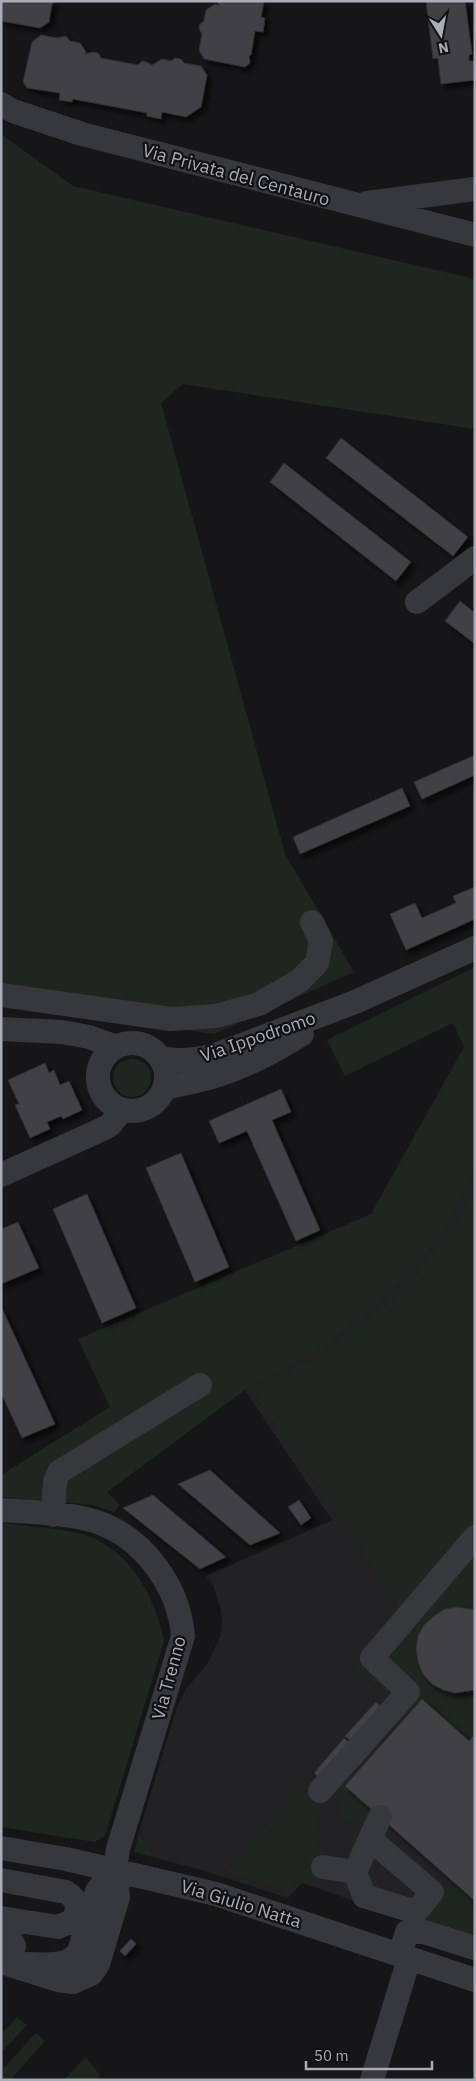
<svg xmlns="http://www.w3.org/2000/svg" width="476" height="2081" viewBox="0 0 476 2081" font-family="'IBM Plex Sans',sans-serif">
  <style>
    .built { fill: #222225 }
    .green { fill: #1e261f }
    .building { fill: #404145; stroke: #303034; filter: url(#shadow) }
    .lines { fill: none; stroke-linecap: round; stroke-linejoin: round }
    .minor { stroke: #37383d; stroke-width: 24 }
    .labels { text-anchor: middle; stroke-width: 4.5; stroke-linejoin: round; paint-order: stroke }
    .street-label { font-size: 18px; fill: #a8adb8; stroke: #111113 }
  </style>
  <defs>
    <filter id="shadow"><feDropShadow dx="4.5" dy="4.5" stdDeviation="2.5" flood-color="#0009"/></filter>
  </defs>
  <rect width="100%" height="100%" fill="#161618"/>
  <path class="built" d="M 475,1171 L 475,1961 L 425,1944 L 422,1924 L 302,1883 L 288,1898 L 202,1870 L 156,1858 L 139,1832 L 177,1707 L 186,1689 L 207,1664 L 220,1637 L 222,1622 L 221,1610 L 213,1585 L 206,1576 L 332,1520 L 245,1390 L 324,1348 L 377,1305 L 401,1283 L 443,1234 Z"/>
  <path class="green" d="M 1,134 L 73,186 L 475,279 L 475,429 L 183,384 L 161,403 L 285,854 L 354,972 L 214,1034 L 1,1003 Z
    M 475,967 L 475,1171 L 443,1234 L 401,1283 L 377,1305 L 324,1348 L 245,1390 L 107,1492 L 120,1505 L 114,1512 L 93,1505 L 1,1497 L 1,1475 L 110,1407 L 78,1339 L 371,1214 L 464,1047 L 453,1023 L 345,1076 L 327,1040 Z
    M113 1078a19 19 0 1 1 38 0a19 19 0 1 1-38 0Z
    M 475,1190 L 475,1610 C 446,1599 420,1621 416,1649 C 412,1680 449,1700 475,1690 L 475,1735 L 469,1741 L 421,1699 L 345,1786 L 373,1811 L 342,1821 L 334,1784 L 403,1708 L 351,1665 L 400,1610 L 340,1517 L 253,1392 L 326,1353 L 380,1311 L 405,1289 L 448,1239 Z
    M 1,1523 C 25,1526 50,1528 74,1532 C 125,1542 155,1593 164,1641 L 105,1836 L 95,1842 L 1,1827 Z
    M 301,1786 C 327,1830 321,1833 309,1880 L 300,1878 L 288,1892 L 226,1872 Z
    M 139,1832 L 156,1858 L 134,1852 Z
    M 455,1884 L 475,1901 L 475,1937 L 428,1927 L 425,1919 Z
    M 17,2017 L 27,2025 L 1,2053 L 1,2034 Z
    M 36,2033 L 45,2041 L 10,2080 L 1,2080 L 1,2071 Z
    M 86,2057 L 100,2075 L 98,2080 L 64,2080 Z"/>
  <path class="building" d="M 1,1 L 56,1 L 52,4 L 49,22 L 40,28 L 1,21 Z
    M 217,1 L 264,1 L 261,17 L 265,18 L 263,32 L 255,31 L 251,55 L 249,56 L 250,63 L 245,67 L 204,59 L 199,50 L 202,34 L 199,29 L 200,24 L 204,21 L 206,10 L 215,4 L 219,6 Z
    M 426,1 L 465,1 L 472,54 L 469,55 L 469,61 L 475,61 L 475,80 L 441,84 L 438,58 L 433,59 Z
    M 41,35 L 57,38 L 66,36 L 70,41 L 80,43 L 86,52 L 85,54 L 93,52 L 98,53 L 101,58 L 138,65 L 142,61 L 146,62 L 152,65 L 162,59 L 171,61 L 175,58 L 181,59 L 184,63 L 201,66 L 207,75 L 201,107 L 186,117 L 162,112 L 161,119 L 147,116 L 147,113 L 73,99 L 72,102 L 59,100 L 60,93 L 27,88 L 23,82 L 32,42 Z
    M 341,438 L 468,537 L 453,556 L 326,458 Z
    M 284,463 L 411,562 L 396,581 L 270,482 Z
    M 460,601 L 475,613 L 475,644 L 445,621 Z
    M 475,755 L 475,775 L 422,799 L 414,782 Z
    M 402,788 L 410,806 L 300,854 L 293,837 Z
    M 475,887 L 475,919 L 406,950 L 390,914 L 415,903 L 422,918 L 456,903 L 453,896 Z
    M 45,1063 L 49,1073 L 54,1070 L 60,1085 L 69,1081 L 82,1110 L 63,1119 L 61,1116 L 47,1122 L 50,1129 L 30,1138 L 15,1105 L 19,1104 L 8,1080 Z
    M 281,1089 L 291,1112 L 272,1120 L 320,1230 L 296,1241 L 247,1131 L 219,1143 L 209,1121 Z
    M 181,1153 L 229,1267 L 195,1282 L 146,1168 Z
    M 87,1194 L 136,1308 L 102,1323 L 53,1209 Z
    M 18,1222 L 39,1268 L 1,1284 L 1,1229 Z
    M 1,1306 L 55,1424 L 22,1438 L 1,1393 Z
    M 210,1470 L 280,1533 L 250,1545 L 178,1484 Z
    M 153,1495 L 226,1557 L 200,1569 L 123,1508 Z
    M 299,1500 L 311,1518 L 301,1525 L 288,1507 Z
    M 458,1607 L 475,1610 L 475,1690 L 455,1693 L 443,1690 L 432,1684 L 423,1674 L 418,1662 L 416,1649 L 418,1636 L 424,1625 L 434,1616 L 445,1609 Z
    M 422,1699 L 469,1741 L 475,1735 L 475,1901 L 345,1786 Z
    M 376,1702 L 384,1709 L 355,1744 L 345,1736 Z
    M 344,1738 L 353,1746 L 322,1780 L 314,1773 Z
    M 131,1939 L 136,1944 L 125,1956 L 120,1951 Z"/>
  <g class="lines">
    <path class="minor" d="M 1,104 L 13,111 L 82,134 L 475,235
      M 367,203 L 475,189
      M 417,602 L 475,558
      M 1,995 L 171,1019 L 216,1016 L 259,1004 L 299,981 L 317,963 L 321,941 L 312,922
      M 1,1029 L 62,1032 L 89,1037 L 117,1047
      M98 1077a34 34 0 1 1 68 0a34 34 0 1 1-68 0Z
      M 160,1058 C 179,1062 195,1060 213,1056 L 355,1002 L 475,948
      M 165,1088 C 182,1084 199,1081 215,1076 C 246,1067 275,1051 302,1034
      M 1,1175 L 105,1128 L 111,1124 L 122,1110
      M 1,1510 C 28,1512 72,1513 97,1522 C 144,1538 179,1587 183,1636 L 118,1849 L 115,1870 L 118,1897 L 98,1964 L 91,1974 L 73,1982 L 58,1980 L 1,1962
      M 53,1515 L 55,1482 L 59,1472 L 200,1385
      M 320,1791 L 408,1692 L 372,1658 L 475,1537
      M 1,1848 L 66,1859 L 216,1894 L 475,1980
      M 323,1867 L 355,1872 L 380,1817
      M 355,1872 L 364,1896 L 416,1912 L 432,1892 L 370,1839
      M 1,1880 L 66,1892 C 78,1899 80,1910 72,1921 L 58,1927 L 1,1918
      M 1,1930 L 8,1935 L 14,1946 L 10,1963
      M 400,1955 L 407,1932 L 424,1932 L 475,1948
      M 28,1964 C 47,1964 67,1968 79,1952 L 97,1891 L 115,1870
      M 372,2080 L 409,1959"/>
  </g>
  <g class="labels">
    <g class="street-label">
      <text transform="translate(236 175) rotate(15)" y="6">Via Privata del Centauro</text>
      <text transform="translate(258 1037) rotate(-19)" y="6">Via Ippodromo</text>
      <text transform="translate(169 1678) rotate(-75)" y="6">Via Trenno</text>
      <text transform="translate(241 1904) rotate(17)" y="6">Via Giulio Natta</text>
    </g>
  </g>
  <rect width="476" height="2081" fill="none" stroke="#a8adb8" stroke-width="5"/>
  <g transform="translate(441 35) rotate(169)" stroke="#111113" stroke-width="4" paint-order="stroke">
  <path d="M0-4L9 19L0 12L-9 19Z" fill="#a8adb8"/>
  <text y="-8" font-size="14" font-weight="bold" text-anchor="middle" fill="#a8adb8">N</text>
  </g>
  <path d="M306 2061v8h126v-8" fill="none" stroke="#a8adb8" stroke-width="2.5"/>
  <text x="314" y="2061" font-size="15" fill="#a8adb8" stroke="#111113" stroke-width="4" paint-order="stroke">50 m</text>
</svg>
